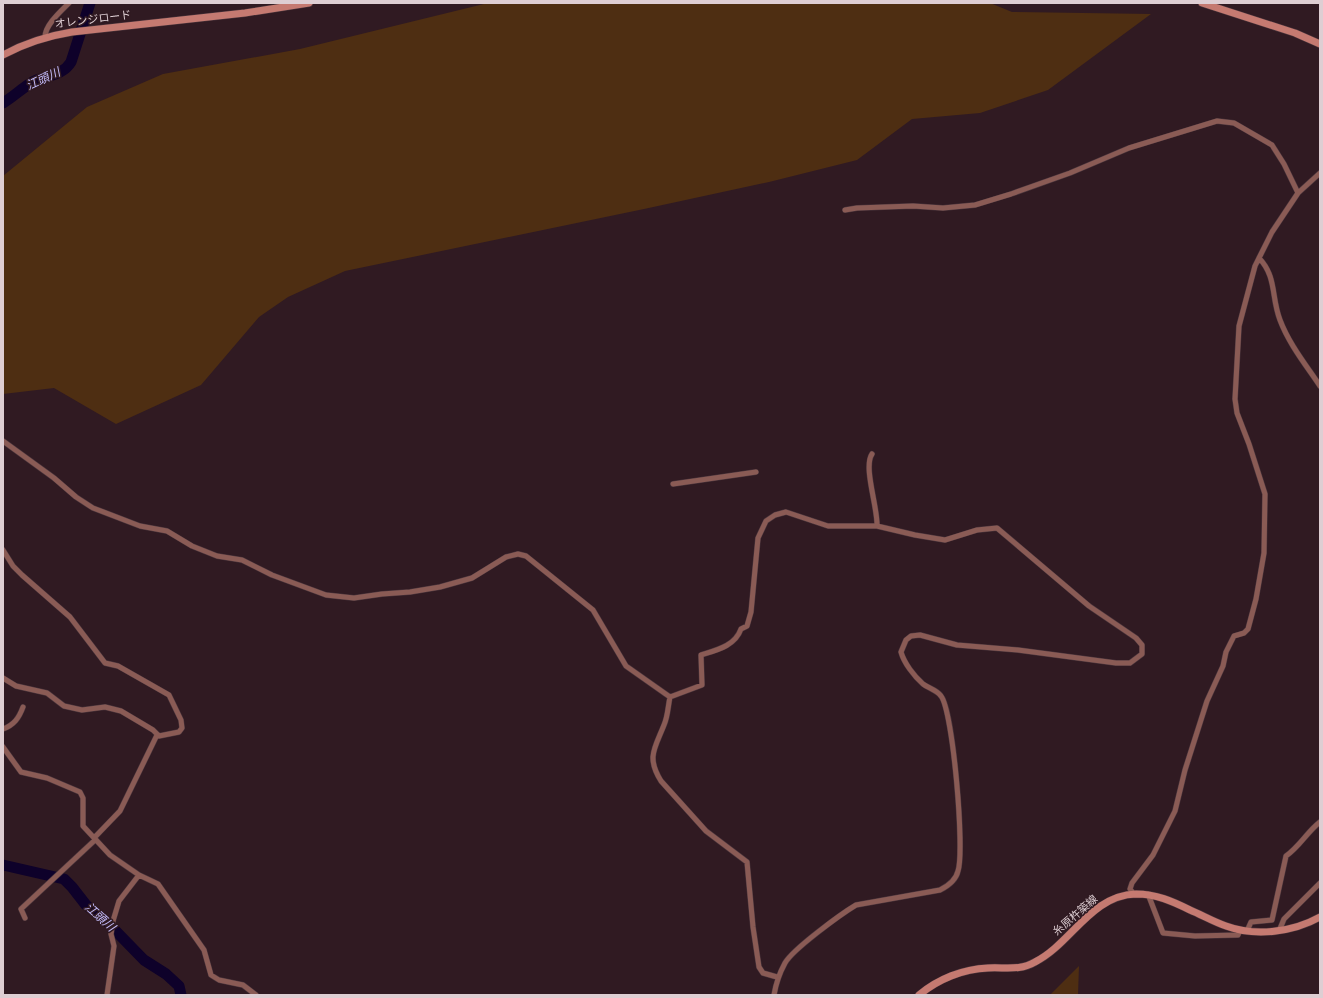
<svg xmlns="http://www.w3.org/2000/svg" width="1323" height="998" viewBox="0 0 1323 998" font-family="Overpass,'Noto Sans JP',sans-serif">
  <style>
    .green { fill: #4e2e12 }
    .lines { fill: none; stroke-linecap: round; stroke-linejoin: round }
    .river { stroke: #0e012a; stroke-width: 11 }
    .street-casing { stroke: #4c373e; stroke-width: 6 }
    .secondary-casing { stroke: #4c373e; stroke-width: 8 }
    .street { stroke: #8a5b55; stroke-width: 5 }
    .secondary { stroke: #c57a71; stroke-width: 7 }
    .labels { text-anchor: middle; stroke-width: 3; stroke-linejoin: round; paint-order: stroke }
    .street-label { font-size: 11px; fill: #deced3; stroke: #301a22 }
    .water-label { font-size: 12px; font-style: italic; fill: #c3bbfa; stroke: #301a22 }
  </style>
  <rect width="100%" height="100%" fill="#301a22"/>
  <path class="green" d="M 488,3 L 990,3 L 1012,12 L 1151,14 L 1048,90 L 980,113 L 912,119 L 857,160 L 769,182 L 644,209 L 345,271 L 288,297 L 259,317 L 201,385 L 116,424 L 54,388 L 3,394 L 3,176 L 87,107 L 163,74 L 300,49 Z
    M 1079,966 L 1078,995 L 1050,995 Z"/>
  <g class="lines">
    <path class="river" d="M 3,103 C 13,97 21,89 31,83 C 44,75 62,77 71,62 L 90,3
      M 3,865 L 64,879 L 72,887 L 86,905 L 106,921 L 144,960 L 166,974 L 179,986 L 181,995"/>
    <g class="street-casing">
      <path id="street" d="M 45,37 C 45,25 61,11 69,3
        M 845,210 L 857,208 L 913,206 L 943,208 L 975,205 L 1011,194 L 1070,173 L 1129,148 L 1217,121 L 1234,123 L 1272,145 L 1284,164 L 1298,193
        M 1259,258 C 1277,277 1271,297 1280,320 C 1289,344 1306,365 1320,386
        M 3,441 L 54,478 L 76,497 L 93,508 L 140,526 L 167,531 L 192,546 L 217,556 L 242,560 L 272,575 L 326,595 L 354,598 L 382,594 L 410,592 L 440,587 L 472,578 L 506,557 L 518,554 L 526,556 L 593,610 L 626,666 L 670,697
        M 872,454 C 863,467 878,508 877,526
        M 673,484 L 756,472
        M 3,550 L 13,566 L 22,575 L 70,617 L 105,663 L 118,666 L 169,695 L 181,720 L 182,728 L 179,732 L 159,736 L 153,730 L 121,711 L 105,707 L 82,710 L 64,706 L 47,693 L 16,686 L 3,678
        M 670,697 L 702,685 L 701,655 C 717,650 735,646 741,629 L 747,626 L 751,612 L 758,538 L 766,521 L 775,515 L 786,512 L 828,526 L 877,526 L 915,535 L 945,540 L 977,530 L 997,528 L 1089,606 L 1136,638 L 1142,645 L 1142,654 L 1130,663 L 1116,663 L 1018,650 L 957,645 L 920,635 L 911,636 L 906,640 L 901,652 C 904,663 914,676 923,684 C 928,688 937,690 941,696 C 953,711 965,851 958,871 C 956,880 948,886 940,890 L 856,905 C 841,914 793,949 785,963 C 779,974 776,983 774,995
        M 670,697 C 668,706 668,716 664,725 C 655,748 646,757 661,781 L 706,831 L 747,862 L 753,927 L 759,967 L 763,973 L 777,977
        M 3,729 C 14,725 19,718 23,707
        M 3,747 L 21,772 L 47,778 L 80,792 L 83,798 L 83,826 L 110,855 L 139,875 L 158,884 L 204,950 L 211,975 L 219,980 L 243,985 L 256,995
        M 94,838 L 120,811 L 157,735
        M 1134,894 L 1130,889 L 1132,883 L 1153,855 L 1175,811 L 1185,770 L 1207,701 L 1223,666 L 1226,652 L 1234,636 L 1244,633 L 1248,629 L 1256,599 L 1264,553 L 1265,494 L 1249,444 L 1237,413 L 1235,399 L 1239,326 L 1255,266 L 1272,232 L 1298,193 L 1320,173
        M 1148,894 L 1163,933 L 1195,936 L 1238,935 L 1240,930
        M 25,918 L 21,909 L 95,840
        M 1247,931 L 1251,922 L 1272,920 L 1286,856 C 1300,846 1307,832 1320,822
        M 1279,931 L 1284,919 L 1320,883
        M 107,995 L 114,946 L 111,934 L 113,921 L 119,901 L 139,875"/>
    </g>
    <g class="secondary-casing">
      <path id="secondary" d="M 1202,3 L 1295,33 L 1320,44
        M 3,55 C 25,43 47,36 72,32 L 245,13 L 309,3
        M 919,995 C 938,979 963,969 988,968 C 1005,967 1020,971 1035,962 C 1071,944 1091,895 1136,894 C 1156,894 1172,901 1190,910 C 1202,915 1214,922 1226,926 C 1256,937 1293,932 1320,917"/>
    </g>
    <use href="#street" class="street"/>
    <use href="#secondary" class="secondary"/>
  </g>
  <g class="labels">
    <g class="street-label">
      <text transform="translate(93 19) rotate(-7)" y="4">オレンジロード</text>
      <text transform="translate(1075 915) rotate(-41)" y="4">糸原杵築線</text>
    </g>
    <g class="water-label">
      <text transform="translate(43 79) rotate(-25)" y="4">江頭川</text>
      <text transform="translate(100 917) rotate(42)" y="4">江頭川</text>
    </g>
  </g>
  <rect width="1323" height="998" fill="none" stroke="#deced3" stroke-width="8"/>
</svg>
